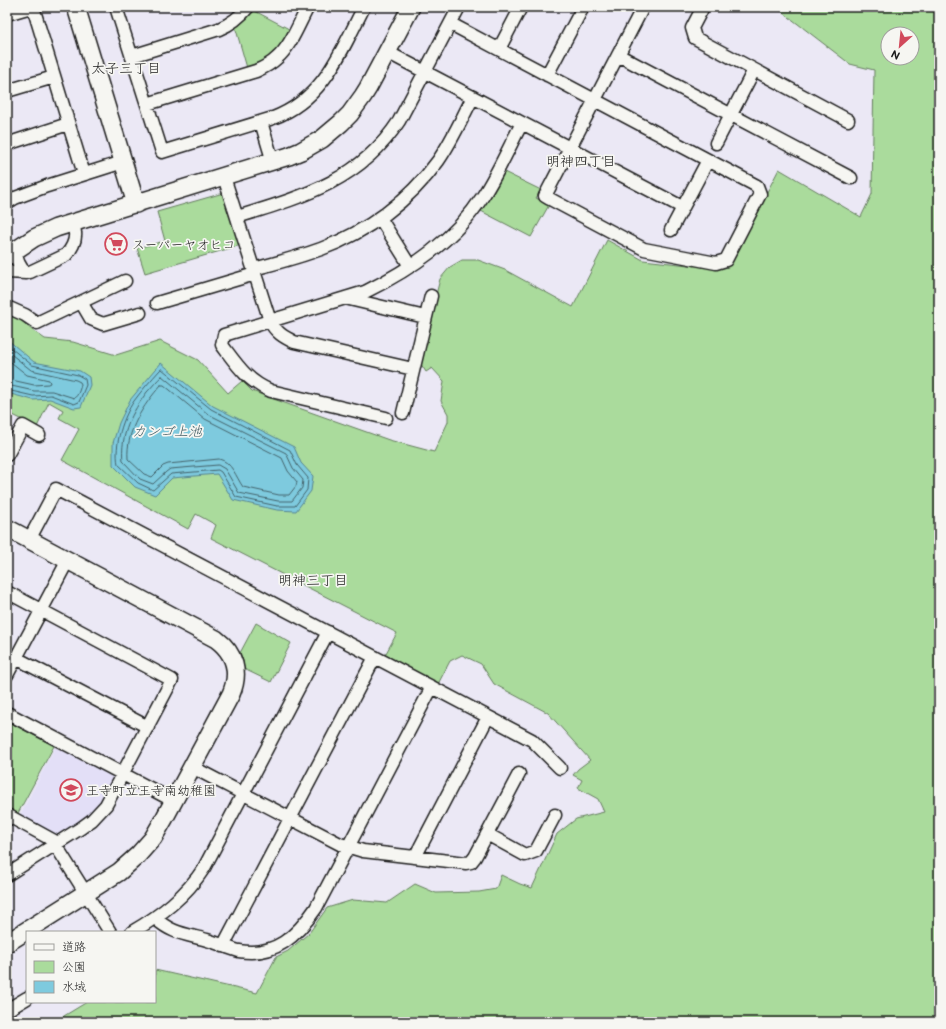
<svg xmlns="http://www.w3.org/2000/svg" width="946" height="1029" viewBox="0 0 946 1029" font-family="'Balsamiq Sans','Klee One',sans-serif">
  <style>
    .built { fill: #e3dff7 }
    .green { fill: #aadb9c; stroke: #637c5c; fill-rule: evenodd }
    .water { fill: #7ecade; stroke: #578490 }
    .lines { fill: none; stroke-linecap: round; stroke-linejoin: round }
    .shore { stroke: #43626a; stroke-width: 1 }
    .street-casing { stroke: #1c1c1c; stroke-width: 15 }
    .secondary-casing { stroke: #1c1c1c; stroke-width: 20 }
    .street { stroke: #f6f6f2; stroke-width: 12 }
    .secondary { stroke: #f6f6f2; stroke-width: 17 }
    .labels { text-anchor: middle; stroke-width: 3.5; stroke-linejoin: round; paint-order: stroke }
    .poi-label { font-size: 13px; fill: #1c1c1c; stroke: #f6f6f2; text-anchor: start }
    .neighbourhood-label { font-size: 14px; fill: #1c1c1c; stroke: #f6f6f2 }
    .water-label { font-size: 14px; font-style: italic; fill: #3e5960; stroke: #f6f6f2 }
  </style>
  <rect width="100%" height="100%" fill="#ebe8f5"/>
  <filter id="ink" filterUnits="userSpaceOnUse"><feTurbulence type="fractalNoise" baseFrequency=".025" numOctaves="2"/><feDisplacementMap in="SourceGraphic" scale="8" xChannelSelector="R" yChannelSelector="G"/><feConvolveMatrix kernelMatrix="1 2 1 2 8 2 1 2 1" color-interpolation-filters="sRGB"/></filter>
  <g filter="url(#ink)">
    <path class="built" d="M 55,747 L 116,779 L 96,810 L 63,835 L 54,835 L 19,817 Z"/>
    <path class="green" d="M 776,7 L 939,7 L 939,1022 L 54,1022 L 87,1002 L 155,1002 L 155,970 L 257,993 L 276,957 L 288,951 L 309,933 L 327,908 L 353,900 L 387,903 L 415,884 L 436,893 L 479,892 L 496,889 L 501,875 L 520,884 L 532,888 L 557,834 L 576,819 L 604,812 L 598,799 L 578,788 L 582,780 L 573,775 L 578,769 L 590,760 L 548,713 L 494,684 L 481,664 L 462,655 L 450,661 L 438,684 L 385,655 L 397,633 L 211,538 L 216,525 L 196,514 L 188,529 L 62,460 L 79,429 L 59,418 L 63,410 L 49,402 L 37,427 L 13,415 L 7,414 L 7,314 L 18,318 L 32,330 L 45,339 L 73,342 L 116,355 L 160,341 L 198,360 L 228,393 L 242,381 L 252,391 L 265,396 L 389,440 L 434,452 L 448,422 L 448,414 L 441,401 L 444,381 L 432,368 L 426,372 L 419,361 L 440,279 L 450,267 L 462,260 L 478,260 L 505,270 L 573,307 L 607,240 L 643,260 L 715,268 L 730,263 L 779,169 L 861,217 L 872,194 L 874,70 L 850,64 ZM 888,34 L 912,34 L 912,58 L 888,58 Z
      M 251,9 L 289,29 C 282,42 276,55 263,62 C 258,64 252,66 247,68 L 235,26 Z
      M 502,171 L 541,190 L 536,198 L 549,205 L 531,237 L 479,210 Z
      M 227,192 L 241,245 L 145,273 L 137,248 L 165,241 L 157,212 Z
      M 256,623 L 291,643 L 271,682 L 244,669 L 243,661 L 240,653 Z
      M 7,721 L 54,746 L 17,815 L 7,809 Z"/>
    <path class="water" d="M 8,340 L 34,362 L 80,371 L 89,377 L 90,385 L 81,407 L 74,408 L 50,399 L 33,400 L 7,393 L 7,341 Z
      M 161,363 L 213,406 L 294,447 L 301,463 L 313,476 L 311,491 L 296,511 L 277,510 L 233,500 L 217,474 L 172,478 L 155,495 L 135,487 L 113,465 L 113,443 L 119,423 L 130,400 Z"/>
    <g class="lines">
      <path class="shore" d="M 7,345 L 32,365 L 78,375 L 85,379 L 86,385 L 79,402 L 74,404 L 51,395 L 33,396 L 7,390
        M 7,351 L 31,370 L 76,380 L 80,382 L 81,384 C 80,389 78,396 74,398 L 52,391 L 34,391 L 7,385
        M 7,359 L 27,375 L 49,380 L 50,383 L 48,384 L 34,385 L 7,379
        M 162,369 L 211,409 L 290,450 L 297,465 L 308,478 L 307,490 L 295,506 L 277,506 L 236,497 L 221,472 L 218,470 L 171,474 L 153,490 L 138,483 L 118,464 C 114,445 123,417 134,401 C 142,390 151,380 160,370 Z
        M 162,376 L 208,414 L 286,453 L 293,468 L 303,480 L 302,488 L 292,501 L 278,501 L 239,493 L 225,469 L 218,465 L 170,469 L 166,472 L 153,484 L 140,479 L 123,461 C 120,435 132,412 147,392 C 152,387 157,380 162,376 Z
        M 161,385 L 164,385 L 205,419 L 282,458 L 288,471 L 297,482 L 296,486 L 289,495 L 279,495 L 243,487 C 236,477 232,462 219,459 L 168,464 L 163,466 L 152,477 L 144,474 L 128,459 C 126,430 143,406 161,385 Z"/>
      <g class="street-casing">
        <path id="street" d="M 33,7 L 84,174
          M 116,7 L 162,152 L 273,118 C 324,99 341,51 364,7
          M 703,7 L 692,28 L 695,38 L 848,120
          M 7,14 L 31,7
          M 451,24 L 757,186 L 760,194 L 726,260 L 716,263 L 644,249 L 550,199 L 545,196 C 578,133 611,70 643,7
          M 499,49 L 521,7
          M 387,52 L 682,207
          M 618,55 L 851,178
          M 132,56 L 219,29 C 231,24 240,17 248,7
          M 547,75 L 583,7
          M 7,91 L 54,77
          M 147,104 L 256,71 C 263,68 271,64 277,58 C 291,46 299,23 308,7
          M 261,122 L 273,162
          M 716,143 L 754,70
          M 7,145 L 16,141 L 68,124
          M 224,177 L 270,321 C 275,332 284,337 294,342 L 413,369
          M 7,203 L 15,198 L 47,186 L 123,162
          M 237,217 C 302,197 360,181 399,121 L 459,7
          M 380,218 L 410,266
          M 671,230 L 708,160
          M 15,250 C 17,259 18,266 26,273
          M 254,269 C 276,263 299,257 321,249 C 367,232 409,201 438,161 C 452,141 462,118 473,97
          M 7,272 L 26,273 L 30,272 L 66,255 C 71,250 76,241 75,233 C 75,230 73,226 73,223
          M 345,298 L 425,317
          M 81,302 L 91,319 L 103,324 L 140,313
          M 157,303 L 255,274
          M 7,307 L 25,315 L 37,323 L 125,281
          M 403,413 L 431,296
          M 386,418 L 271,391 C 247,381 237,365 222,345 L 224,335 L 365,292 C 411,269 455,240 483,196 C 498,173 509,147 522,123
          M 7,455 L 23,426 L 39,435
          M 29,540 L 56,489 L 532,740 L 560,768
          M 7,592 L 172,680 L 106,805 L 92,820 L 81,828 L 7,875
          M 16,658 L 148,727
          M 7,675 L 68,560
          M 7,713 L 174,801
          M 192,767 L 340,844 L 363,851 L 466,863 L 471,862 L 475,857 L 519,774
          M 7,815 L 58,843
          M 487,834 L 525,855 L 536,851 L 555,815
          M 55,844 L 110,932
          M 415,857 L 488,717
          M 155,918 C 172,934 186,934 207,940 C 218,943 228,948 239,951 C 275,957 297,936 316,908 L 432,687
          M 132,932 C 161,915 186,896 204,868 L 328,632
          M 223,946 L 375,657
          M 7,1010 L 27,998"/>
      </g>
      <g class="secondary-casing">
        <path id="secondary" d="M 76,7 L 136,204
          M 7,256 L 34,238 L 56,228 L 289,156 L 301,151 L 322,139 L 341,123 L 350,114 L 363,96 L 368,88 L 411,7
          M 7,528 L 216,639 C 235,653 240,673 231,694 L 164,819 L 153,838 L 138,855 L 119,872 L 7,943"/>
      </g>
      <use href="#street" class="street"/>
      <use href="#secondary" class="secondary"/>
    </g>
  </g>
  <defs>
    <g id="supermarket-ring" transform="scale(1.15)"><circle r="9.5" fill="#f6f6f2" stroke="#d1495b" stroke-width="1.5"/><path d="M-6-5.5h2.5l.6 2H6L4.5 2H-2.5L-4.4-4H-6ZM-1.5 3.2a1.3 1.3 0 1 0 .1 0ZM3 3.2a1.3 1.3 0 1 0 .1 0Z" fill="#d1495b"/></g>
    <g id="school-ring" transform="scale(1.15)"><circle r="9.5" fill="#f6f6f2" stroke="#d1495b" stroke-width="1.5"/><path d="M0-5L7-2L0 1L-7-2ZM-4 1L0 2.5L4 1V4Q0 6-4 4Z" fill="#d1495b"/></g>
  </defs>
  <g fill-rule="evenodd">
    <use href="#supermarket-ring" x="116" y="244"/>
    <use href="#school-ring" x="71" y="790"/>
  </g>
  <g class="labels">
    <g class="poi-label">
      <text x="132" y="249">スーパーヤオヒコ</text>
      <text x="86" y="795">王寺町立王寺南幼稚園</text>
    </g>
    <g class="neighbourhood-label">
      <text x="126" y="73">太子三丁目</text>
      <text x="581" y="166">明神四丁目</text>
      <text x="313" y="585">明神三丁目</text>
    </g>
    <g class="water-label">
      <text x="167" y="436">カンゴ上池</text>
    </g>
  </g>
  <rect width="946" height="1029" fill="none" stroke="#f6f6f2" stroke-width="24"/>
  <rect x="12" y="12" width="922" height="1005" fill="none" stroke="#1c1c1c" stroke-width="1.5" filter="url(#ink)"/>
  <rect x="26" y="931" width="130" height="72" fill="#f6f6f2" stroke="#9f9f9c"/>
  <rect x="34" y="944" width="20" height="6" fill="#f6f6f2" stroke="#9f9f9c"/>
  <text x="62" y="951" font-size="12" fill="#1c1c1c">道路</text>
  <rect x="34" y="961" width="20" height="12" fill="#aadb9c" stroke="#9f9f9c"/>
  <text x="62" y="971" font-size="12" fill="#1c1c1c">公園</text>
  <rect x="34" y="981" width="20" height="12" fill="#7ecade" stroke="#9f9f9c"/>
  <text x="62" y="991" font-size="12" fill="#1c1c1c">水域</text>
  <g transform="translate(900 46) rotate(207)"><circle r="19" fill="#f6f6f2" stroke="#9f9f9c"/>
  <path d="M0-3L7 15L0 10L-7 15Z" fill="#d1495b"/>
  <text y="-6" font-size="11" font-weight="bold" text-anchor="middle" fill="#1c1c1c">N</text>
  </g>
</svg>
